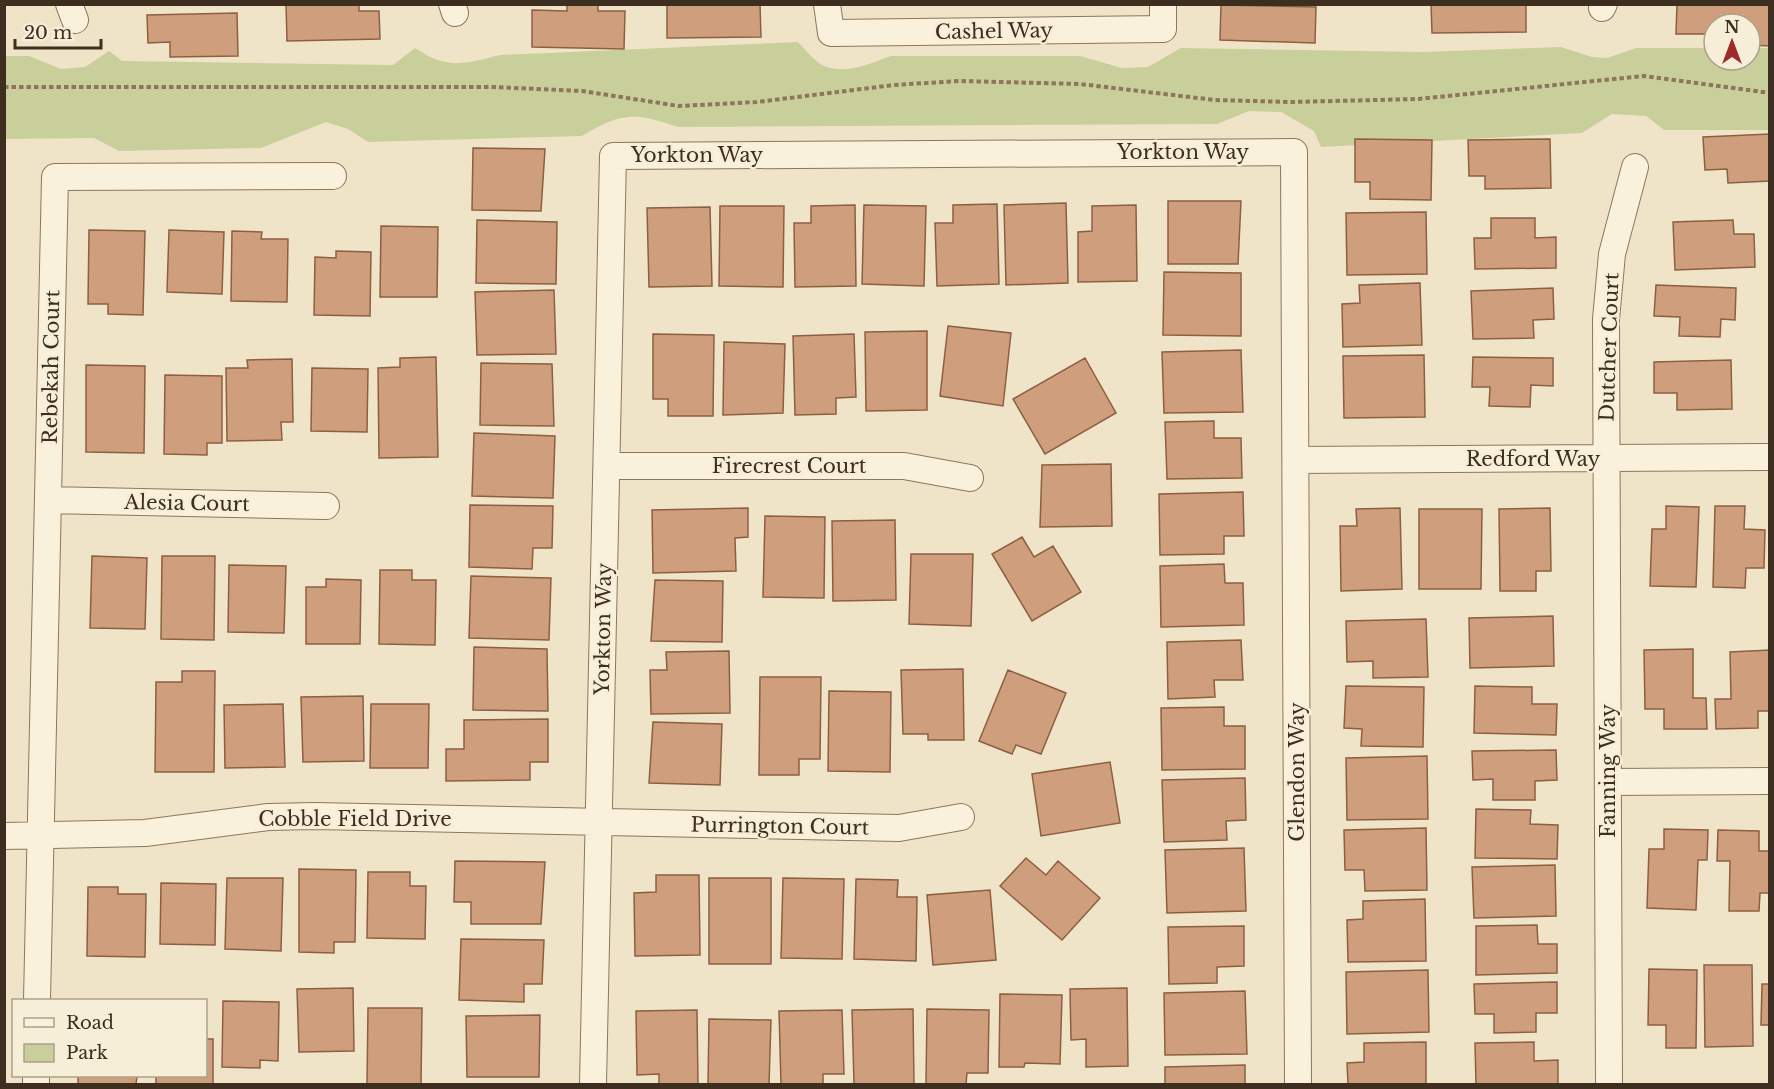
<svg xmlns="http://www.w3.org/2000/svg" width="1774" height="1089" viewBox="0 0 1774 1089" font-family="'Libre Baskerville',serif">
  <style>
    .green { fill: #c9cf9b }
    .building { fill: #cf9f7d; stroke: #8d5f41; stroke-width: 1.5 }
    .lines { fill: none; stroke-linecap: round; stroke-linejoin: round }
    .street-casing { stroke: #8d765c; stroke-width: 28 }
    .path { stroke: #8d765c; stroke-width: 4; stroke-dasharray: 4.5 3; stroke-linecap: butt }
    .street { stroke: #faf1dc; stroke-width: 26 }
    .labels { text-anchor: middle; stroke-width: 5; stroke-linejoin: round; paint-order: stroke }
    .street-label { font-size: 20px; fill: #3d2e20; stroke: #f7eed8 }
  </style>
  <rect width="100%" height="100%" fill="#f0e4c8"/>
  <path class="green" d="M 798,42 C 805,49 813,60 822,65 C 844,76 871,63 891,56 L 1080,56 L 1122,68 L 1148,67 L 1181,48 L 1424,52 L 1561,47 L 1592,57 L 1607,58 L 1636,48 L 1714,48 L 1714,60 L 1750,60 L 1750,48 L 1769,48 L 1770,130 L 1664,130 L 1646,116 L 1612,114 L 1582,133 L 1321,147 L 1314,131 L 1281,112 L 1249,111 L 1217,124 L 678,127 C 635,112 621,112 582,136 L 368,142 L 348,129 L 326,122 L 261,148 L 119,151 L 94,138 L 5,139 L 4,56 L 29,56 L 61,69 L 85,67 L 109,51 L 122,61 L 393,65 L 415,48 C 447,70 464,64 500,55 Z"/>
  <path class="building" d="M 286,4 L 359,4 L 359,11 L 379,11 L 380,39 L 287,41 Z
    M 567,4 L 598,4 L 598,11 L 625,11 L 624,49 L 532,47 L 532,10 L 567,11 Z
    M 667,4 L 760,4 L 761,37 L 667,38 Z
    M 1431,4 L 1526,4 L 1526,32 L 1432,33 Z
    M 1677,4 L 1770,4 L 1770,46 L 1750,45 L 1750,24 L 1714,24 L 1714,34 L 1676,34 Z
    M 1221,5 L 1316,7 L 1315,43 L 1220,40 Z
    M 237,13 L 238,56 L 170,57 L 170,42 L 148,43 L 147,15 Z
    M 1770,134 L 1770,181 L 1728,183 L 1727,169 L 1705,170 L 1703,137 Z
    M 1355,139 L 1432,140 L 1431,200 L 1370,199 L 1370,182 L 1355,182 Z
    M 1550,139 L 1551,188 L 1485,189 L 1485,176 L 1469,176 L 1468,140 Z
    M 473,148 L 545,149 L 541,211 L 472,210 Z
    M 1168,201 L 1241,201 L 1238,264 L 1168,264 Z
    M 1066,203 L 1068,283 L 1006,285 L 1004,205 Z
    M 997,204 L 999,284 L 937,286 L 935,223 L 953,223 L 953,205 Z
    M 855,205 L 856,286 L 795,287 L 794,223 L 811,223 L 811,206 Z
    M 864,205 L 926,206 L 924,286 L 862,284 Z
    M 1136,205 L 1137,281 L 1078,282 L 1078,232 L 1092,231 L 1092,206 Z
    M 720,206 L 784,206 L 783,287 L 719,286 Z
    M 710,207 L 712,286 L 649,287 L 647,208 Z
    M 1426,212 L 1427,274 L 1347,275 L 1346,213 Z
    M 1491,218 L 1535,218 L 1535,238 L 1556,237 L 1556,268 L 1475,269 L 1474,238 L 1491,238 Z
    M 477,220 L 557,222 L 556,284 L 476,283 Z
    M 1733,220 L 1734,234 L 1754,234 L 1755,267 L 1675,270 L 1673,222 Z
    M 381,226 L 438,227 L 437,297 L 380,297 Z
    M 89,230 L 145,231 L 143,315 L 108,314 L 108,304 L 88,304 Z
    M 169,230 L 224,232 L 222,294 L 167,292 Z
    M 232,231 L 262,232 L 261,239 L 288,239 L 287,302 L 231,301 Z
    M 336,251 L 371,252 L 370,316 L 314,315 L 315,257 L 336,258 Z
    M 1164,272 L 1241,273 L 1241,336 L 1163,335 Z
    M 1420,283 L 1422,345 L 1343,347 L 1342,304 L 1360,303 L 1359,285 Z
    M 1656,285 L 1736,288 L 1735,320 L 1721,319 L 1720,337 L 1679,336 L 1680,317 L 1654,316 Z
    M 1553,288 L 1554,319 L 1533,320 L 1534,338 L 1473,339 L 1471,291 Z
    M 554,290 L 556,354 L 477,355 L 475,292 Z
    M 948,326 L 1011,333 L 1003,406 L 940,396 Z
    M 927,331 L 927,410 L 866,411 L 865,332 Z
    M 653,334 L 714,335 L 713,416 L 668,416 L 668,399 L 653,399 Z
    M 854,334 L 856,397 L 836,398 L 836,414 L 795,415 L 793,336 Z
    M 724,342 L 785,344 L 783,413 L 723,415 Z
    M 1241,350 L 1243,412 L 1164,413 L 1162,352 Z
    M 1424,355 L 1425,417 L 1344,418 L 1343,356 Z
    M 436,357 L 438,457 L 379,458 L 378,368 L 400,367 L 400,358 Z
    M 1473,357 L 1553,358 L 1553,386 L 1531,385 L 1530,407 L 1489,406 L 1490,387 L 1472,387 Z
    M 1085,358 L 1116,413 L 1045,454 L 1013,399 Z
    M 292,359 L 293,422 L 281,422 L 282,440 L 227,441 L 226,368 L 248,368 L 247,360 Z
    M 1731,360 L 1732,409 L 1677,410 L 1677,393 L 1654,393 L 1654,362 Z
    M 481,363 L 552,364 L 554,426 L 480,425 Z
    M 86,365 L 145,366 L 144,453 L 86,452 Z
    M 312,368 L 368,369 L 367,432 L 311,431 Z
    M 165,375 L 222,376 L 222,443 L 207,443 L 207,455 L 164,454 Z
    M 1214,421 L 1214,438 L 1241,438 L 1242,478 L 1167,479 L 1165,422 Z
    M 474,433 L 555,436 L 553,498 L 472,496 Z
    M 1111,464 L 1112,526 L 1040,527 L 1042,465 Z
    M 1243,492 L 1244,536 L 1224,536 L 1224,554 L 1160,555 L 1159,494 Z
    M 470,505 L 553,506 L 552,548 L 533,548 L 532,569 L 469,567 Z
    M 1666,506 L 1699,507 L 1696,587 L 1650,586 L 1652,529 L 1666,529 Z
    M 1715,506 L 1745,506 L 1744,529 L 1765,530 L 1764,568 L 1746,568 L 1745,588 L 1713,587 Z
    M 748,508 L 748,537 L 735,538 L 736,571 L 653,573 L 652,510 Z
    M 1400,508 L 1402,589 L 1341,591 L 1340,526 L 1357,526 L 1356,509 Z
    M 1550,508 L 1551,571 L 1536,571 L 1536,591 L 1500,591 L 1499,509 Z
    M 1419,509 L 1482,509 L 1481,589 L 1419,589 Z
    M 765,516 L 825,517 L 824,598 L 763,597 Z
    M 895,520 L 896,600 L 833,601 L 832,521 Z
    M 1022,537 L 1034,557 L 1053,546 L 1081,592 L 1032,621 L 992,554 Z
    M 911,554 L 973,554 L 971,626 L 909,624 Z
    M 92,556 L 147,558 L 145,629 L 90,628 Z
    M 162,556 L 215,556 L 214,640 L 161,639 Z
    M 1224,564 L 1225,583 L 1243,583 L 1244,625 L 1161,627 L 1160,566 Z
    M 229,565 L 286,566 L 284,633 L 228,632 Z
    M 380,570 L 412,570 L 412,580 L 436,580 L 435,645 L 379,644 Z
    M 471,576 L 551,578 L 549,640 L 469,638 Z
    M 326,579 L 361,580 L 360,644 L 306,644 L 306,587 L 326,587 Z
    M 655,580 L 723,581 L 722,642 L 651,641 Z
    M 1553,616 L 1554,666 L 1470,668 L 1469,618 Z
    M 1426,619 L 1428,677 L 1373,678 L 1373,661 L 1347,662 L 1346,621 Z
    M 1241,640 L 1243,680 L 1214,680 L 1215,697 L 1168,699 L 1167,642 Z
    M 474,647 L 547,649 L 548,711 L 473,710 Z
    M 1693,649 L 1693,698 L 1706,698 L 1707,729 L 1664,729 L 1664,709 L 1645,709 L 1644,650 Z
    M 1770,650 L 1770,711 L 1758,711 L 1758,728 L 1716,729 L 1715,699 L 1731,699 L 1730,652 Z
    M 729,651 L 730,713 L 651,714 L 650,670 L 667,670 L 666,652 Z
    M 963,669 L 964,740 L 928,740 L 928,734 L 903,734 L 901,670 Z
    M 1008,670 L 1066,693 L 1041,754 L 1016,745 L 1012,754 L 979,741 Z
    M 182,671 L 215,671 L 214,772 L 155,772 L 156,682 L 182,682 Z
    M 760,677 L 821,677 L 820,759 L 799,759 L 799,775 L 759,775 Z
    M 1346,686 L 1424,687 L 1423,747 L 1361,746 L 1362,729 L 1344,728 Z
    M 1475,686 L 1532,687 L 1532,704 L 1557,704 L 1556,735 L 1474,733 Z
    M 829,691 L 891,692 L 890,772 L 828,771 Z
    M 363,696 L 364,761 L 303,762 L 301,697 Z
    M 283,704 L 285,767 L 225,768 L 224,705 Z
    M 371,704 L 429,704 L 428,768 L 370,768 Z
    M 1224,707 L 1224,726 L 1245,726 L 1245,769 L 1162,770 L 1161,708 Z
    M 548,719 L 548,762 L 530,762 L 530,780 L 446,781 L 446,749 L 464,749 L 464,720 Z
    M 653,722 L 722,724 L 720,785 L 649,783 Z
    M 1556,750 L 1557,780 L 1535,781 L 1535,800 L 1493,800 L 1493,779 L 1473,780 L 1472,751 Z
    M 1427,756 L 1428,819 L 1347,820 L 1346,758 Z
    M 1110,762 L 1120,823 L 1041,836 L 1032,774 Z
    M 1245,778 L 1246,820 L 1226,821 L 1227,840 L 1164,842 L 1162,780 Z
    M 1476,809 L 1531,810 L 1530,824 L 1558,825 L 1557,859 L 1475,858 Z
    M 1426,828 L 1427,890 L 1365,891 L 1364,870 L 1345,870 L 1344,830 Z
    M 1664,829 L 1708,830 L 1707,860 L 1698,860 L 1696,910 L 1647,908 L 1649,849 L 1664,849 Z
    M 1718,830 L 1759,831 L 1759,851 L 1770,851 L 1770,893 L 1760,893 L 1759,911 L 1729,911 L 1730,861 L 1717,861 Z
    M 1244,848 L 1246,911 L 1167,913 L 1165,850 Z
    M 1026,858 L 1046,875 L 1058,861 L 1100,898 L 1062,940 L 1000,886 Z
    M 455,861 L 545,862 L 541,924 L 471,924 L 471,902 L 454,902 Z
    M 1555,865 L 1556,916 L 1474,918 L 1472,867 Z
    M 299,869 L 356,870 L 355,942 L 334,942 L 334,953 L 299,952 Z
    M 368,872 L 410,872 L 410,886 L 426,886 L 425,939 L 367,938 Z
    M 656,875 L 699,875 L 700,955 L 635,956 L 634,893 L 656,892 Z
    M 227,878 L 283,878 L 281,951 L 225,949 Z
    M 709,878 L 771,878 L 771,964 L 709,964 Z
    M 783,878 L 844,879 L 842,959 L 781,958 Z
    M 856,879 L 898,880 L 897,897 L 917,897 L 916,961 L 854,959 Z
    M 161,883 L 216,884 L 215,945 L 160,944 Z
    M 88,887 L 118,887 L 118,894 L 146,894 L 145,957 L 87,956 Z
    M 990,890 L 996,960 L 933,965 L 927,895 Z
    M 1425,899 L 1426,961 L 1348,962 L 1347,920 L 1363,919 L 1363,901 Z
    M 1537,925 L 1538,944 L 1557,944 L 1557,973 L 1476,975 L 1476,926 Z
    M 1244,926 L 1244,966 L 1217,967 L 1217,983 L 1169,984 L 1168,927 Z
    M 461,939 L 544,940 L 542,984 L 524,984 L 524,1002 L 459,1000 Z
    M 1704,965 L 1752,965 L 1753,1046 L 1705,1047 Z
    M 1649,969 L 1697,970 L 1696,1048 L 1666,1048 L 1666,1025 L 1648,1025 Z
    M 1428,970 L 1429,1032 L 1347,1034 L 1346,972 Z
    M 1557,982 L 1557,1013 L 1536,1013 L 1536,1032 L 1494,1033 L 1494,1014 L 1475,1014 L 1474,984 Z
    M 1762,984 L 1770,984 L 1770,1025 L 1761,1025 Z
    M 353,988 L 354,1051 L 299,1052 L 297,989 Z
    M 1127,988 L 1128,1066 L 1086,1067 L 1086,1039 L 1071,1040 L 1070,989 Z
    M 1245,991 L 1247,1054 L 1165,1055 L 1164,993 Z
    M 1000,994 L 1062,995 L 1060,1064 L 1025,1063 L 1024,1067 L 999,1067 Z
    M 223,1001 L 279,1002 L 278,1061 L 260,1060 L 260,1068 L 222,1067 Z
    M 368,1008 L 422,1008 L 421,1084 L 367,1084 Z
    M 913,1009 L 914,1084 L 854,1084 L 852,1010 Z
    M 927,1009 L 989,1010 L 988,1073 L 967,1073 L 966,1084 L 926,1084 Z
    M 697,1010 L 698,1084 L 659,1084 L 659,1074 L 637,1075 L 636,1011 Z
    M 842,1010 L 844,1074 L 823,1074 L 823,1084 L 781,1084 L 779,1011 Z
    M 540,1015 L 539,1077 L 467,1077 L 466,1016 Z
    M 709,1019 L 771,1020 L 769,1084 L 708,1084 Z
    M 206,1039 L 213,1039 L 213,1084 L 156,1084 L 156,1076 L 206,1076 Z
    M 1426,1042 L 1426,1084 L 1348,1084 L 1347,1063 L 1364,1062 L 1364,1043 Z
    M 1534,1042 L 1534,1061 L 1558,1060 L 1558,1084 L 1476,1084 L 1475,1043 Z
    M 1245,1065 L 1245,1084 L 1165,1084 L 1165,1067 Z
    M 78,1076 L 137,1076 L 136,1084 L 78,1084 Z"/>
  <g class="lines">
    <g class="street-casing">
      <path id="street" d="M 69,4 L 75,20
        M 452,4 L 455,13
        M 827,4 L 831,33 L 1163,29 L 1163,4
        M 1602,8 L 1604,4
        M 1296,460 L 1770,457
        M 607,466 L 904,466 L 970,478
        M 48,500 L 326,506
        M 1608,782 L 1770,781
        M 4,836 L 145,833 L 268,817 L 315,816 L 899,828 L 961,817
        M 37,1000 L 55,177 L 333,176
        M 36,1084 L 36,1076
        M 593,1084 L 613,156 L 1294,152 L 1298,1084
        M 1609,1084 L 1606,319 L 1612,254 L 1635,167"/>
    </g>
    <path class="path" d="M 4,87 L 493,87 L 582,91 L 679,106 L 757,102 L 894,85 L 959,81 L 1080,84 L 1215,100 L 1291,102 L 1418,99 L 1644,76 L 1770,93"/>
    <use href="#street" class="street"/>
  </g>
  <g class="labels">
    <g class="street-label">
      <text transform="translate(994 31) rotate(-1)" y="7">Cashel Way</text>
      <text x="1183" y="159">Yorkton Way</text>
      <text x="697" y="162">Yorkton Way</text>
      <text transform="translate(1609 347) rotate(-88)" y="7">Dutcher Court</text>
      <text transform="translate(51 367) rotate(-89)" y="7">Rebekah Court</text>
      <text x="1533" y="466">Redford Way</text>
      <text x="789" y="473">Firecrest Court</text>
      <text transform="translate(187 503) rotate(1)" y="7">Alesia Court</text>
      <text transform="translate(603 629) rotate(-89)" y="7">Yorkton Way</text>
      <text transform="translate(1608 771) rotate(-90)" y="7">Fanning Way</text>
      <text transform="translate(1297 772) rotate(-90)" y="7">Glendon Way</text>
      <text x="355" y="826">Cobble Field Drive</text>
      <text transform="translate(780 826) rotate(1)" y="7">Purrington Court</text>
    </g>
  </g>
  <rect width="1774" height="1089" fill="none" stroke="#3d2e20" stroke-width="12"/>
  <rect x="12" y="999" width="195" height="78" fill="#f7eed8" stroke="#ada18e" stroke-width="1.5"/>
  <rect x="24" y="1018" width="30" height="9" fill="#faf1dc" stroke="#ada18e" stroke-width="1.5"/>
  <text x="66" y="1029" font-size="18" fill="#3d2e20">Road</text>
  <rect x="24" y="1044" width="30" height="18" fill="#c9cf9b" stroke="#ada18e" stroke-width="1.5"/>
  <text x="66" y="1059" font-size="18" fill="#3d2e20">Park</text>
  <g transform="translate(1732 42)"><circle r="28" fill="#f7eed8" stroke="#ada18e" stroke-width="1.5"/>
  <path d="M0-4.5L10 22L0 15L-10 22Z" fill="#9e2a2b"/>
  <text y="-9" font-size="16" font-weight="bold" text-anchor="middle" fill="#3d2e20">N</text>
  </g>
  <path d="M15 39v9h86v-9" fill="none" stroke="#3d2e20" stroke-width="3"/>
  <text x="24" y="39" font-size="18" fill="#3d2e20" stroke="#f7eed8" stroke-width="4.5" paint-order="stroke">20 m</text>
</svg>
